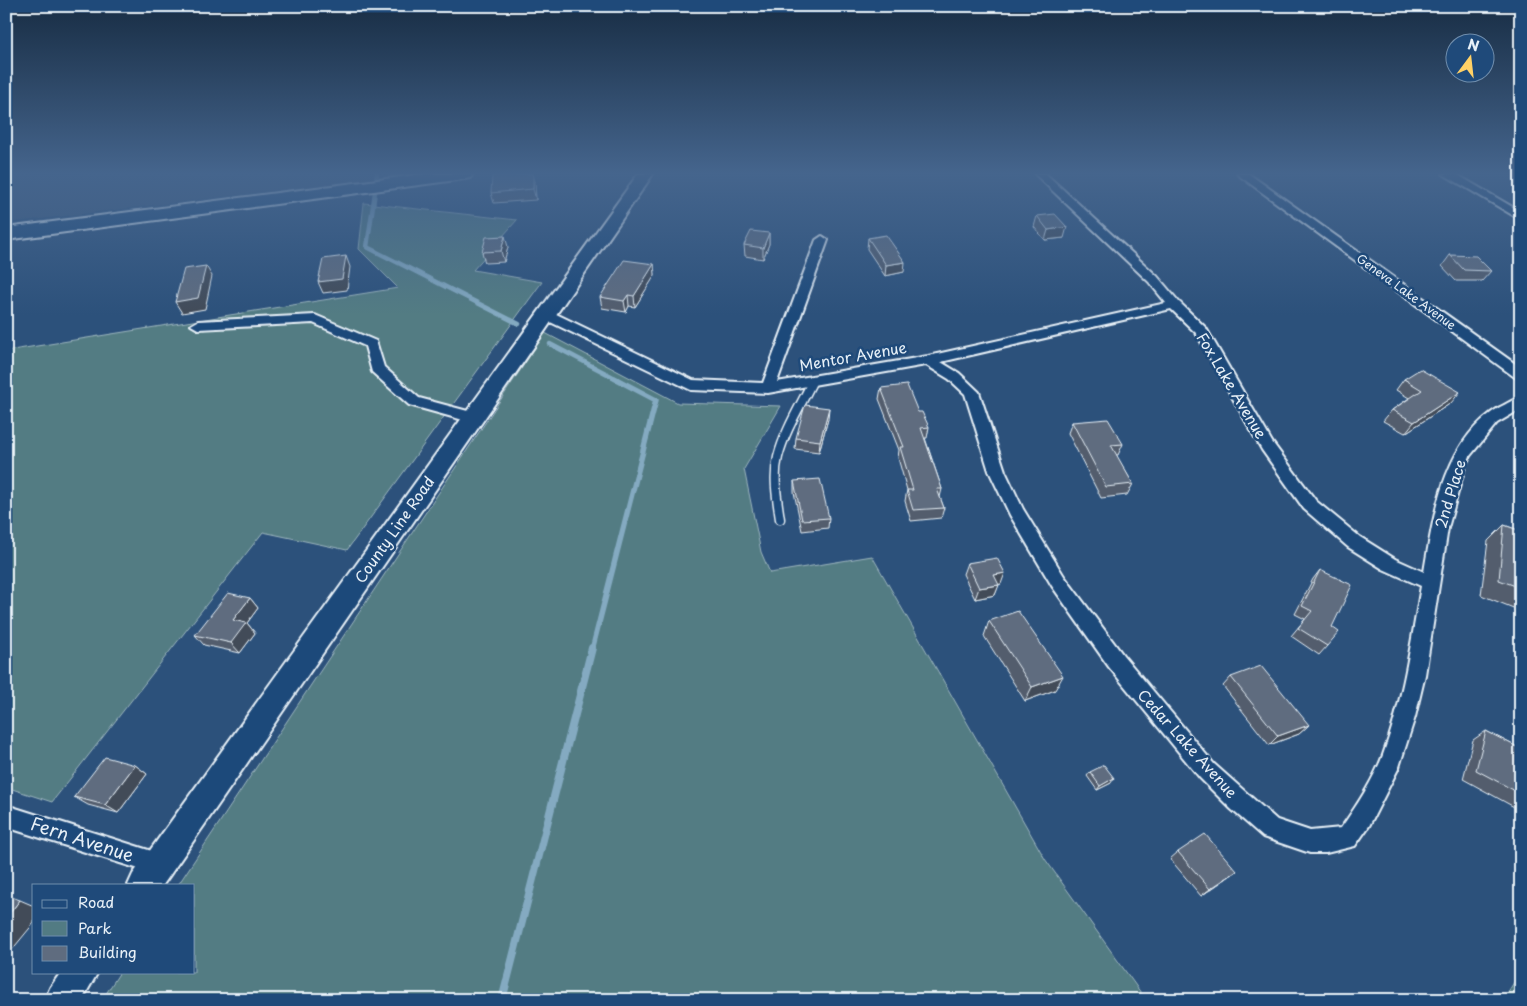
<svg xmlns="http://www.w3.org/2000/svg" width="1527" height="1006" viewBox="0 0 1527 1006" font-family="'Playpen Sans',sans-serif">
  <style>
    .built { fill: #3b597c }
    .green { fill: #527b83; stroke: #9db6be }
    .lines { fill: none; stroke-linecap: round; stroke-linejoin: round }
    .stream-far2 { stroke: #84aac1; stroke-width: 4.5 }
    .stream-far1 { stroke: #84aac1; stroke-width: 5.5 }
    .stream { stroke: #84aac1; stroke-width: 8 }
    .lane-casing { stroke: #e8f1f8; stroke-width: 11 }
    .street-casing { stroke: #e8f1f8; stroke-width: 4 }
    .secondary-casing { stroke: #e8f1f8; stroke-width: 4 }
    .primary-casing { stroke: #e8f1f8; stroke-width: 4 }
    .lane { stroke: #1f4a7a; stroke-width: 8 }
    .street { fill: #1f4a7a; fill-rule: evenodd }
    .secondary { fill: #1f4a7a; fill-rule: evenodd }
    .primary { fill: #1f4a7a; fill-rule: evenodd }
    .wall { fill: #525d6d; stroke: #e8f1f8 }
    .shaded-wall { fill: #424c59; stroke: #e8f1f8 }
    .building { fill: #5f6c7f; stroke: #e8f1f8 }
    .labels { text-anchor: middle; stroke-width: 5; stroke-linejoin: round; paint-order: stroke }
    .far-street-label { font-size: 12px; fill: #e8f1f8; stroke: #1f4a7a }
    .street-label { font-size: 15px; fill: #e8f1f8; stroke: #1f4a7a }
    .near-street-label { font-size: 18px; fill: #e8f1f8; stroke: #1f4a7a }
  </style>
  <rect width="100%" height="100%" fill="#2c517b"/>
  <filter id="ink" filterUnits="userSpaceOnUse"><feTurbulence type="fractalNoise" baseFrequency=".02" numOctaves="2"/><feDisplacementMap in="SourceGraphic" scale="10" xChannelSelector="R" yChannelSelector="G"/><feConvolveMatrix kernelMatrix="1 2 1 2 8 2 1 2 1" color-interpolation-filters="sRGB"/></filter>
  <g filter="url(#ink)">
    <path class="built" d="M 6,174 L 396,174 L 397,176 L 6,223 Z"/>
    <path class="green" d="M 364,203 L 517,220 L 473,270 L 542,282 L 347,550 L 263,532 L 52,802 L 6,787 L 6,351 L 398,288 L 359,249 Z
      M 545,333 L 678,403 L 781,406 L 744,469 L 761,552 L 770,573 L 872,556 L 1045,859 L 1146,1000 L 102,1000 L 120,972 L 194,972 L 194,885 L 178,885 Z
      M 1521,971 L 1521,1000 L 1503,1000 Z"/>
    <g class="lines">
      <path class="stream-far2" d="M 376,180 L 377,174
        M 375,192 L 367,247 L 519,324
        M 550,344 L 617,379"/>
      <path class="stream-far1" d="M 592,650 L 656,400 L 614,378"/>
      <path class="stream" d="M 502,1000 L 592,648"/>
      <g class="lane-casing">
        <path id="lane" d="M 780,519 C 777,499 773,477 778,457 C 785,430 801,405 813,380"/>
      </g>
      <g class="street-casing">
        <path id="street" d="M 1035,174 L 1046,174 L 1157,276 L 1179,302 L 1206,328 L 1272,442 L 1316,501 L 1360,537 L 1395,559 L 1424,572 C 1434,513 1444,440 1500,407 C 1507,404 1513,399 1521,397 L 1521,409 L 1497,423 L 1470,456 L 1465,467 L 1448,528 L 1425,675 L 1415,717 L 1399,767 L 1369,826 L 1355,846 L 1326,853 L 1310,853 L 1263,837 L 1231,809 L 1200,778 L 1109,667 L 1052,586 L 1010,515 L 989,471 L 965,394 L 949,379 L 926,365 L 768,393 L 691,390 L 542,318 L 540,315 L 542,312 L 552,312 L 693,380 L 763,383 L 816,240 L 822,236 L 828,240 L 777,382 L 928,356 L 1166,303 L 1149,282 ZM 1171,309 L 1196,333 L 1262,450 L 1304,509 L 1348,547 L 1383,569 L 1421,586 C 1411,643 1403,701 1383,755 C 1374,779 1356,807 1341,828 L 1310,831 L 1277,820 L 1214,764 L 1123,655 L 1064,576 L 1023,509 L 1005,471 L 979,392 L 959,373 L 941,362 Z
          M 1237,174 L 1249,174 L 1521,368 L 1521,380 L 1516,378 Z
          M 1443,174 L 1456,174 L 1521,212 L 1521,220 Z
          M 315,315 L 376,341 L 384,367 L 419,398 L 479,414 L 481,418 L 479,422 L 474,423 L 409,405 L 372,372 L 365,346 L 313,323 L 198,329 L 191,325 L 198,321 Z
          M 6,805 L 158,853 L 166,856 L 169,864 L 166,872 L 158,875 L 6,827 Z"/>
      </g>
      <g class="secondary-casing">
        <path id="secondary" d="M 638,174 L 653,174 L 163,885 L 128,885 L 133,874 Z
          M 61,972 L 98,972 L 82,1000 L 45,1000 L 50,988 Z"/>
      </g>
      <g class="primary-casing">
        <path id="primary" d="M 424,174 L 473,174 L 470,178 L 464,179 L 6,240 L 6,228 Z"/>
      </g>
      <use href="#lane" class="lane"/>
      <use href="#street" class="street"/>
      <use href="#secondary" class="secondary"/>
      <use href="#primary" class="primary"/>
    </g>
    <path class="wall" d="M 507,174 L 533,174 L 535,182 L 536,200 L 494,203 L 491,193 Z
      M 1037,216 L 1064,238 L 1045,240 L 1034,227 Z
      M 769,233 L 769,244 L 763,259 L 745,256 L 744,245 Z
      M 868,238 L 904,272 L 885,276 L 867,249 Z
      M 508,247 L 504,262 L 485,263 L 482,252 Z
      M 1450,255 L 1491,271 L 1482,281 L 1456,281 L 1442,266 Z
      M 654,264 L 655,275 L 635,307 L 629,306 L 626,312 L 602,308 L 600,297 Z
      M 1404,379 L 1451,403 L 1405,433 L 1383,421 L 1392,410 L 1409,398 L 1396,390 Z
      M 881,388 L 918,412 L 929,427 L 927,438 L 925,438 L 942,489 L 940,497 L 944,508 L 941,518 L 911,521 L 905,501 L 907,490 L 898,458 L 899,450 L 879,399 Z
      M 828,419 L 819,452 L 795,449 L 796,438 Z
      M 1072,422 L 1123,444 L 1118,455 L 1116,455 L 1133,484 L 1127,495 L 1101,498 L 1068,433 Z
      M 794,481 L 829,518 L 828,528 L 802,531 L 794,492 Z
      M 1504,525 L 1521,531 L 1521,611 L 1481,595 L 1488,541 Z
      M 967,563 L 1001,584 L 999,584 L 995,595 L 975,599 L 963,574 Z
      M 1320,570 L 1332,627 L 1327,646 L 1319,655 L 1291,636 L 1305,619 L 1295,614 L 1313,579 Z
      M 250,598 L 258,608 L 247,623 L 255,633 L 240,653 L 204,645 L 195,635 Z
      M 989,621 L 1055,690 L 1025,701 L 984,636 Z
      M 1231,677 L 1309,725 L 1299,734 L 1269,745 L 1223,686 Z
      M 1486,731 L 1521,749 L 1521,805 L 1516,808 L 1463,779 L 1473,740 Z
      M 135,765 L 147,774 L 118,813 L 88,805 L 74,797 Z
      M 1090,772 L 1111,783 L 1097,790 L 1087,776 Z
      M 1178,852 L 1227,878 L 1201,896 L 1170,859 Z"/>
    <path class="shaded-wall" d="M 533,174 L 535,182 L 536,200 L 533,189 Z
      M 1067,227 L 1064,238 L 1045,240 L 1048,230 Z
      M 769,233 L 769,244 L 763,259 L 763,248 Z
      M 505,236 L 508,247 L 504,262 L 501,251 Z
      M 346,256 L 350,267 L 347,290 L 323,293 L 318,282 Z
      M 905,262 L 904,272 L 885,276 L 886,265 Z
      M 654,264 L 655,275 L 635,307 L 634,296 Z
      M 206,266 L 212,276 L 205,309 L 182,313 L 175,302 Z
      M 628,295 L 629,306 L 626,312 L 624,301 Z
      M 1460,392 L 1451,403 L 1405,433 L 1414,422 Z
      M 829,408 L 828,419 L 819,452 L 820,441 Z
      M 1005,573 L 1001,584 L 991,586 L 994,575 Z
      M 999,585 L 995,595 L 975,599 L 979,588 Z
      M 250,598 L 258,608 L 247,623 L 255,633 L 240,653 L 231,643 L 233,620 Z
      M 1063,676 L 1055,690 L 1025,701 L 1032,687 Z
      M 1309,725 L 1299,734 L 1269,745 L 1278,736 Z
      M 135,765 L 147,774 L 118,813 L 105,805 Z
      M 1114,778 L 1111,783 L 1097,790 L 1100,786 Z
      M 1237,871 L 1227,878 L 1201,896 L 1210,889 Z
      M 20,900 L 34,906 L 34,923 L 6,957 L 6,918 Z"/>
    <path class="building" d="M 507,174 L 533,174 L 533,189 L 491,193 L 492,175 Z
      M 1055,214 L 1067,227 L 1048,230 L 1037,216 Z
      M 751,231 L 769,233 L 763,248 L 744,245 Z
      M 886,235 L 905,262 L 886,265 L 868,238 Z
      M 505,236 L 501,251 L 482,252 L 486,237 Z
      M 1450,255 L 1476,256 L 1491,271 L 1464,270 Z
      M 346,256 L 342,279 L 318,282 L 323,259 Z
      M 624,260 L 654,264 L 634,296 L 628,295 L 624,301 L 600,297 Z
      M 206,266 L 198,298 L 175,302 L 184,269 Z
      M 1420,369 L 1460,392 L 1414,422 L 1392,410 L 1422,390 L 1404,379 Z
      M 907,385 L 918,412 L 922,412 L 929,427 L 921,428 L 942,489 L 937,489 L 944,508 L 913,510 L 907,490 L 913,490 L 900,447 L 904,447 L 881,388 Z
      M 805,405 L 829,408 L 820,441 L 796,438 Z
      M 1108,419 L 1123,444 L 1111,445 L 1133,484 L 1106,487 L 1072,422 Z
      M 820,479 L 829,518 L 802,520 L 794,481 Z
      M 1504,525 L 1521,531 L 1521,588 L 1499,580 Z
      M 997,558 L 1005,573 L 994,575 L 999,585 L 979,588 L 967,563 Z
      M 1320,570 L 1352,585 L 1332,627 L 1339,632 L 1327,646 L 1298,628 L 1312,611 L 1302,606 Z
      M 228,593 L 250,598 L 233,620 L 246,623 L 231,643 L 195,635 Z
      M 1018,611 L 1063,676 L 1032,687 L 989,621 Z
      M 1261,666 L 1309,725 L 1278,736 L 1231,677 Z
      M 1486,731 L 1521,749 L 1521,794 L 1476,770 Z
      M 105,757 L 135,765 L 105,805 L 74,797 Z
      M 1104,765 L 1114,778 L 1100,786 L 1090,772 Z
      M 1205,834 L 1237,871 L 1210,889 L 1178,852 Z
      M 6,895 L 20,900 L 6,918 Z"/>
  </g>
  <linearGradient id="sky" x2="0" y2="1"><stop stop-color="#182d44"/><stop offset="0.55" stop-color="#45658d"/><stop offset="1" stop-color="#45658d" stop-opacity="0"/></linearGradient>
  <rect width="1527" height="315" fill="url(#sky)"/>
  <g class="labels">
    <g class="far-street-label">
      <text transform="translate(1406 292) rotate(36)" y="4">Geneva Lake Avenue</text>
    </g>
    <g class="street-label">
      <text transform="translate(853 357) rotate(-10)" y="5">Mentor Avenue</text>
      <text transform="translate(1231 386) rotate(59)" y="5">Fox Lake Avenue</text>
      <text transform="translate(1451 494) rotate(-73)" y="5">2nd Place</text>
      <text transform="translate(395 530) rotate(-55)" y="5">County Line Road</text>
      <text transform="translate(1187 744) rotate(48)" y="5">Cedar Lake Avenue</text>
    </g>
    <g class="near-street-label">
      <text transform="translate(82 840) rotate(18)" y="6">Fern Avenue</text>
    </g>
  </g>
  <rect width="1527" height="1006" fill="none" stroke="#1f4a7a" stroke-width="25"/>
  <rect x="12" y="12" width="1502" height="981" fill="none" stroke="#e8f1f8" stroke-width="2" filter="url(#ink)"/>
  <rect x="32" y="884" width="162" height="90" fill="#1f4a7a" stroke="#6f8dac"/>
  <rect x="42" y="900" width="25" height="8" fill="#1f4a7a" stroke="#6f8dac"/>
  <text x="78" y="908" font-size="15" fill="#e8f1f8">Road</text>
  <rect x="42" y="921" width="25" height="15" fill="#527b83" stroke="#6f8dac"/>
  <text x="78" y="934" font-size="15" fill="#e8f1f8">Park</text>
  <rect x="42" y="946" width="25" height="15" fill="#5f6c7f" stroke="#6f8dac"/>
  <text x="78" y="958" font-size="15" fill="#e8f1f8">Building</text>
  <g transform="translate(1470 58) rotate(15)"><circle r="24" fill="#1f4a7a" stroke="#6f8dac"/>
  <path d="M0-4L9 19L0 12L-9 19Z" fill="#ffd166"/>
  <text y="-8" font-size="14" font-weight="bold" text-anchor="middle" fill="#e8f1f8">N</text>
  </g>
</svg>
